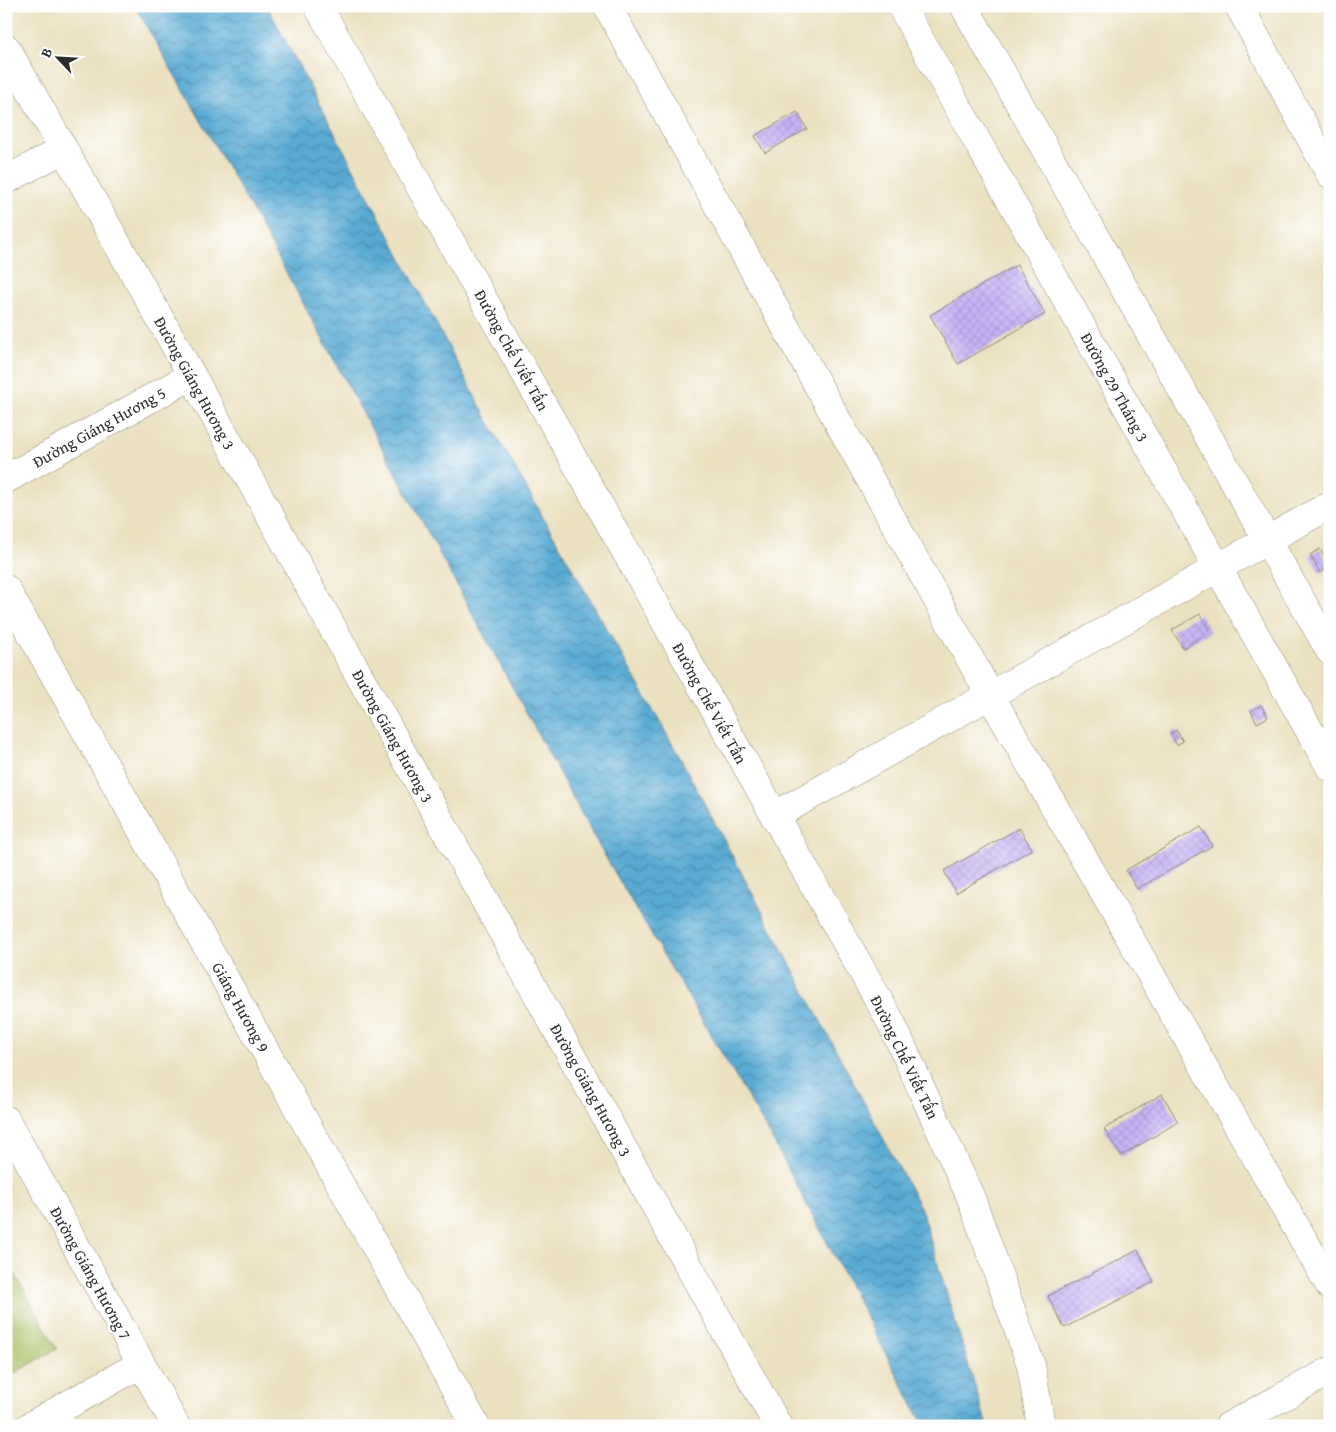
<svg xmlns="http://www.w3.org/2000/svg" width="1336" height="1432" viewBox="0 0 1336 1432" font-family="'Gentium Book Plus',serif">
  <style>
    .pitch { fill: #a9bd62; stroke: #6a7446 }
    .water { fill: url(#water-waves); stroke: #426a7f }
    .building { fill: url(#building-cross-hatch) }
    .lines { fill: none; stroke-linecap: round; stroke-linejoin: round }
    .minor-casing { stroke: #8b8675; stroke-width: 29 }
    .minor { stroke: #fff; stroke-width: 28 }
    .labels { text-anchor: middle; stroke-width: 5; stroke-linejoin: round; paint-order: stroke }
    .street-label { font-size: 16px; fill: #2b2b2b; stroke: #fff }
  </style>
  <defs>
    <pattern id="water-waves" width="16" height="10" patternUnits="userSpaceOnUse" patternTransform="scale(1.25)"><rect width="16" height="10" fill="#58aad3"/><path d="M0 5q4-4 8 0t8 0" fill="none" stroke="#498bab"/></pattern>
    <pattern id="building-cross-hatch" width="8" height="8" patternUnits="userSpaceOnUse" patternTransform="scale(1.25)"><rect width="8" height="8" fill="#c6b2f6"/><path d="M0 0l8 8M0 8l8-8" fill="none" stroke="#aa99d3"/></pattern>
  </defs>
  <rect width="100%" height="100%" fill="#fff"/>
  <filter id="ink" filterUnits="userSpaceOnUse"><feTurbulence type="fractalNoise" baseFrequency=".02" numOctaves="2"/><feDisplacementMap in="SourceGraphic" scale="10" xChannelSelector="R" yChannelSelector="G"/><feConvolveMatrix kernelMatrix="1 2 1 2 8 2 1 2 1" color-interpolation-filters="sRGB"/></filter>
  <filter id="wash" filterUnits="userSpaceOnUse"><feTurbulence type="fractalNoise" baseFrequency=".0096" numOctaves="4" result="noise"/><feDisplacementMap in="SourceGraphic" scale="20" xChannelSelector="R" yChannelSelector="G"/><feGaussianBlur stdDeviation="1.12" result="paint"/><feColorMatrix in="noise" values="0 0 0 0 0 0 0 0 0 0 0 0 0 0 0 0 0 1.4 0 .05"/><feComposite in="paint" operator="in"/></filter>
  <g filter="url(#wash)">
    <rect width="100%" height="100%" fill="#ebe1bf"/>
    <path class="pitch" d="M 6,1258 L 57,1349 L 6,1378 Z"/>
    <path class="water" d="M 135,6 L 267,6 L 486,417 L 678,754 L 921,1209 L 987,1426 L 924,1426 L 770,1135 L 599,846 L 251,208 Z"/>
    <g id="blocks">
      <path class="building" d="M 797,112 L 807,129 L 765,153 L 755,136 Z
        M 1017,265 L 1045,314 L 958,364 L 930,315 Z
        M 1320,549 L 1330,567 L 1320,573 L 1310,555 Z
        M 1200,614 L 1210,632 L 1183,648 L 1172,630 Z
        M 1261,705 L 1268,717 L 1257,723 L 1251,711 Z
        M 1176,730 L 1183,741 L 1177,745 L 1170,734 Z
        M 1201,827 L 1212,846 L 1137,889 L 1126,870 Z
        M 1019,828 L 1032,849 L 956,893 L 944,871 Z
        M 1162,1094 L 1178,1122 L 1121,1156 L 1104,1129 Z
        M 1138,1250 L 1154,1282 L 1064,1328 L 1048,1296 Z"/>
    </g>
  </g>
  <g filter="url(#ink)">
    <use href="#blocks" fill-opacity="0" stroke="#8b8675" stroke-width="1"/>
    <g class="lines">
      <g class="minor-casing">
        <path id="minor" d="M 318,6 L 891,1022 L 971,1198 L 1031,1365 L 1041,1426
          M 607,6 L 990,695 L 1330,1286
          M 901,6 L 1330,767
          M 964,6 L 1330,651
          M 1239,6 L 1330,174
          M 6,48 L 168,333 L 778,1426
          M 6,180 L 64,149
          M 6,479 L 191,376
          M 6,589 L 476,1426
          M 774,816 L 1330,505
          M 6,1120 L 176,1426
          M 30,1426 L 141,1364
          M 1229,1426 L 1330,1371"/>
      </g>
      <use href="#minor" class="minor"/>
    </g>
  </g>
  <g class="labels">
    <g class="street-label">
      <text transform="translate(512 350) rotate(61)" y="6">Đường Chế Viết Tấn</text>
      <text transform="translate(195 383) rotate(61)" y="6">Đường Giáng Hương 3</text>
      <text transform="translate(1115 387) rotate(61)" y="6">Đường 29 Tháng 3</text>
      <text transform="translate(99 427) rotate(-29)" y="6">Đường Giáng Hương 5</text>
      <text transform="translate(710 703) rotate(61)" y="6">Đường Chế Viết Tấn</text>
      <text transform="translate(393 736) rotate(61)" y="6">Đường Giáng Hương 3</text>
      <text transform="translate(241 1007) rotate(61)" y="6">Giáng Hương 9</text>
      <text transform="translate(905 1057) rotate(64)" y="6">Đường Chế Viết Tấn</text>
      <text transform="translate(591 1090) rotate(61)" y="6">Đường Giáng Hương 3</text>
      <text transform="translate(91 1273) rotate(61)" y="6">Đường Giáng Hương 7</text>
    </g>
  </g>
  <rect width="1336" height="1432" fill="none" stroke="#fff" stroke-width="25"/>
  <g transform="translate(58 58) rotate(295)" stroke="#ffffff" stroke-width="4" paint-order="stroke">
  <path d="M0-4L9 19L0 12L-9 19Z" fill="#2b2b2b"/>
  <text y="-8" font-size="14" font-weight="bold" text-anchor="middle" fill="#2b2b2b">B</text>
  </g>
</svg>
